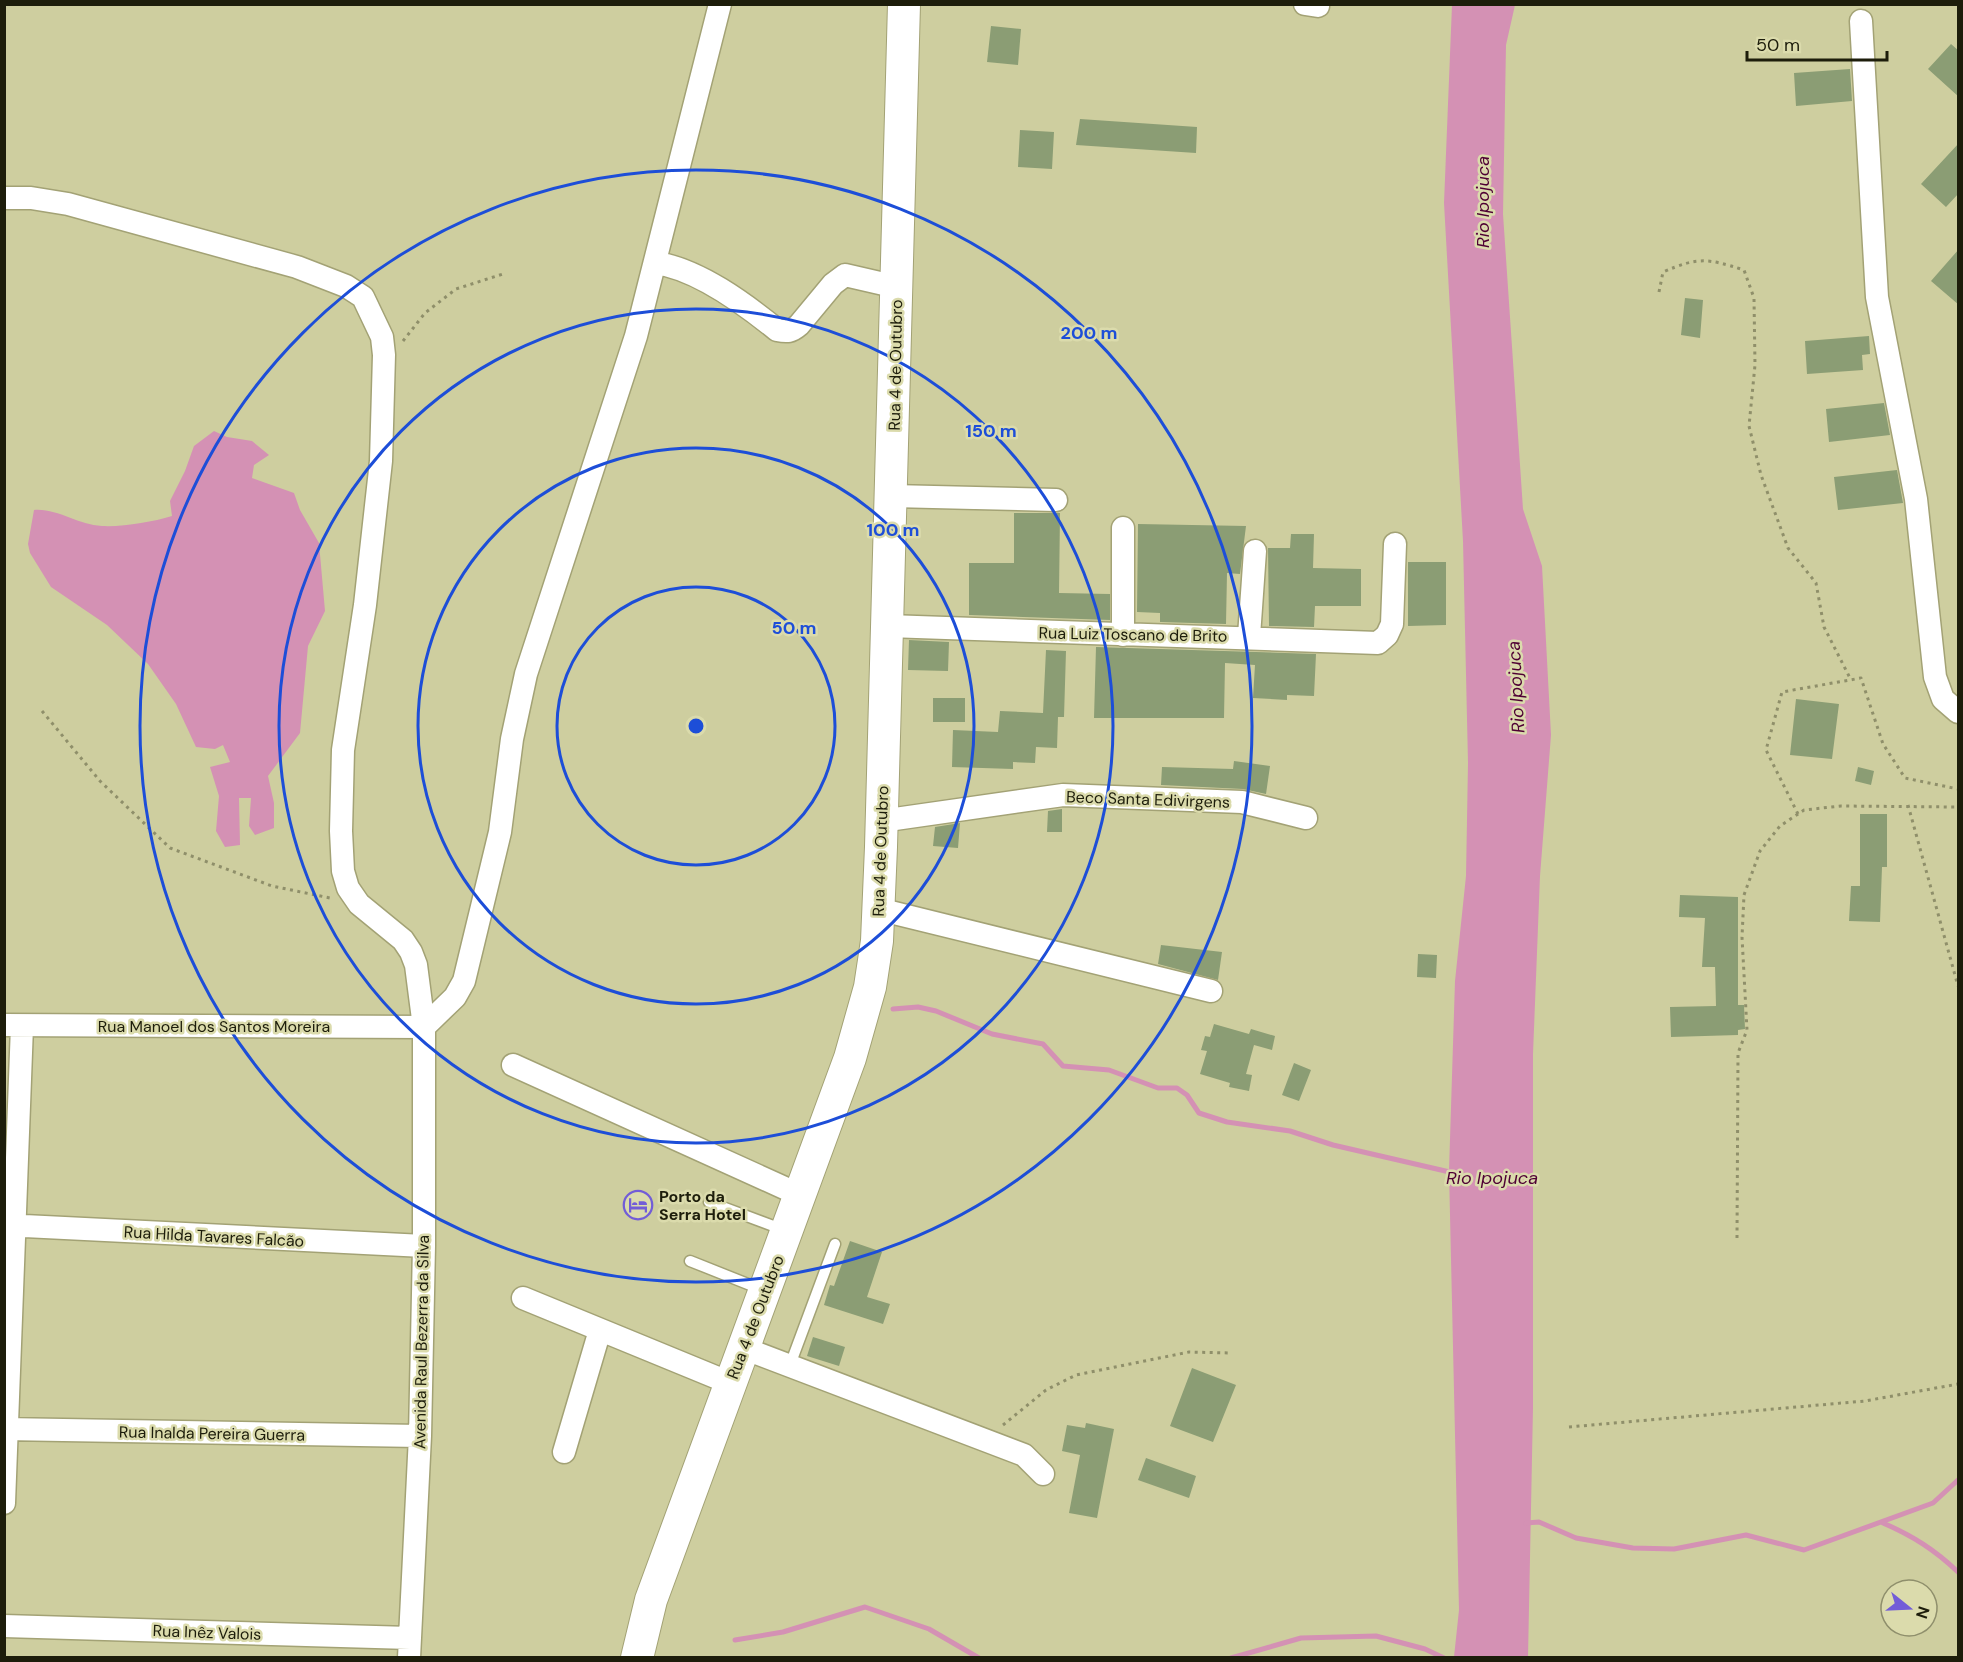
<svg xmlns="http://www.w3.org/2000/svg" width="1963" height="1662" viewBox="0 0 1963 1662" font-family="'DM Sans',sans-serif">
  <style>
    .water { fill: #d491b4 }
    .lines { fill: none; stroke-linecap: round; stroke-linejoin: round }
    .stream { stroke: #d491b4; stroke-width: 5 }
    .building { fill: #8b9d74 }
    .lane-casing { stroke: #a3a275; stroke-width: 13 }
    .street-casing { stroke: #a3a275; stroke-width: 25 }
    .secondary-casing { stroke: #a3a275; stroke-width: 34 }
    .path { stroke: #8f8f6a; stroke-width: 3; stroke-dasharray: 3 4.5; stroke-linecap: butt }
    .lane { stroke: #fff; stroke-width: 10 }
    .street { stroke: #fff; stroke-width: 22 }
    .secondary { stroke: #fff; stroke-width: 32 }
    .ring { fill: none; stroke: #1d4ed8; stroke-width: 3 }
    .labels { text-anchor: middle; stroke-width: 5; stroke-linejoin: round; paint-order: stroke }
    .street-label { font-size: 16px; fill: #1d1d0b; stroke: #dbdbac }
    .poi-label { font-size: 16px; font-weight: bold; fill: #1d1d0b; stroke: #dbdbac; text-anchor: start }
    .water-label { font-size: 18px; font-style: italic; fill: #4f0034; stroke: #dbdbac }
    .centre { fill: #1d4ed8; stroke: #dbdbac; stroke-width: 3 }
    .ring-label { font-size: 18px; text-anchor: middle; font-weight: bold; fill: #1d4ed8; stroke: #dbdbac; stroke-width: 5; stroke-linejoin: round; paint-order: stroke }
  </style>
  <rect width="100%" height="100%" fill="#cece9f"/>
  <path class="water" d="M 1452,5 L 1515,5 L 1506,45 L 1503,214 L 1523,509 L 1542,566 L 1551,735 L 1540,876 L 1533,1054 L 1533,1408 L 1528,1658 L 1454,1657 L 1459,1610 L 1449,1171 L 1455,981 L 1466,876 L 1468,763 L 1463,541 L 1444,203 Z
    M 214,431 L 227,437 L 252,441 L 269,455 L 254,465 L 252,478 L 294,493 L 300,510 L 319,543 L 325,611 L 308,646 L 300,733 L 268,776 L 274,803 L 274,828 L 255,835 L 249,826 L 251,798 L 239,798 L 240,845 L 225,847 L 216,831 L 219,796 L 210,767 L 230,762 L 223,745 L 215,749 L 196,747 L 176,704 L 148,664 L 107,625 L 51,587 L 30,553 L 28,544 L 34,510 C 57,508 78,525 102,526 C 124,527 152,522 172,516 L 170,501 L 185,471 L 194,446 Z"/>
  <g class="lines">
    <path class="stream" d="M 893,1009 L 918,1007 L 936,1011 L 992,1034 L 1043,1044 L 1063,1066 L 1109,1070 L 1158,1088 L 1177,1088 L 1187,1095 L 1199,1113 L 1227,1122 L 1290,1131 L 1333,1145 L 1454,1173
      M 1526,1523 L 1539,1522 L 1576,1538 L 1633,1548 L 1674,1549 L 1746,1535 L 1804,1550 L 1933,1503 L 1958,1480
      M 1883,1523 C 1913,1536 1935,1550 1958,1572
      M 735,1640 L 783,1632 L 865,1607 L 929,1629 L 979,1658
      M 1231,1658 L 1301,1638 L 1376,1636 L 1425,1649 L 1444,1658"/>
  </g>
  <path class="building" d="M 991,26 L 1021,29 L 1018,65 L 987,62 Z
    M 1951,44 L 1959,51 L 1959,97 L 1928,69 Z
    M 1850,69 L 1852,101 L 1796,106 L 1794,73 Z
    M 1080,119 L 1197,127 L 1196,153 L 1076,145 Z
    M 1020,130 L 1054,132 L 1052,169 L 1018,167 Z
    M 1959,143 L 1959,193 L 1946,207 L 1921,184 Z
    M 1959,249 L 1959,305 L 1931,281 Z
    M 1685,298 L 1703,300 L 1700,338 L 1681,335 Z
    M 1869,336 L 1870,354 L 1862,355 L 1863,370 L 1807,374 L 1805,341 Z
    M 1884,403 L 1890,435 L 1829,442 L 1826,409 Z
    M 1897,470 L 1903,503 L 1838,510 L 1834,477 Z
    M 1014,513 L 1060,513 L 1059,593 L 1110,594 L 1110,620 L 969,615 L 969,563 L 1014,563 Z
    M 1138,524 L 1246,526 L 1240,574 L 1227,573 L 1226,624 L 1160,622 L 1160,613 L 1137,612 Z
    M 1291,534 L 1314,534 L 1313,568 L 1361,569 L 1361,606 L 1315,606 L 1314,627 L 1269,626 L 1268,548 L 1290,548 Z
    M 1408,562 L 1446,562 L 1446,625 L 1408,626 Z
    M 909,640 L 949,642 L 948,671 L 908,670 Z
    M 1096,647 L 1316,654 L 1314,696 L 1287,695 L 1287,700 L 1253,698 L 1255,665 L 1225,663 L 1224,718 L 1094,718 Z
    M 1046,650 L 1066,651 L 1064,717 L 1058,717 L 1057,748 L 1036,747 L 1035,763 L 1013,762 L 1013,769 L 952,767 L 953,730 L 998,732 L 1000,711 L 1043,713 Z
    M 933,698 L 965,698 L 965,722 L 933,722 Z
    M 1796,699 L 1839,704 L 1832,759 L 1790,755 Z
    M 1234,761 L 1270,766 L 1266,794 L 1243,789 L 1161,785 L 1162,767 L 1233,769 Z
    M 1858,767 L 1874,771 L 1871,785 L 1855,781 Z
    M 1062,809 L 1062,832 L 1047,832 L 1048,811 Z
    M 1860,814 L 1887,814 L 1887,867 L 1882,867 L 1880,922 L 1849,921 L 1851,886 L 1860,886 Z
    M 960,823 L 958,848 L 933,846 L 935,827 Z
    M 1680,895 L 1738,897 L 1738,1005 L 1744,1005 L 1745,1029 L 1738,1030 L 1738,1035 L 1671,1037 L 1670,1007 L 1716,1006 L 1715,967 L 1702,967 L 1705,918 L 1679,917 Z
    M 1161,945 L 1222,952 L 1218,980 L 1158,964 Z
    M 1418,954 L 1437,955 L 1436,978 L 1417,977 Z
    M 1214,1024 L 1249,1034 L 1251,1029 L 1275,1036 L 1272,1050 L 1254,1045 L 1246,1074 L 1252,1075 L 1249,1091 L 1229,1087 L 1230,1083 L 1200,1074 L 1207,1051 L 1201,1050 L 1205,1036 L 1210,1037 Z
    M 1294,1063 L 1311,1070 L 1299,1101 L 1282,1095 Z
    M 850,1241 L 882,1252 L 867,1297 L 890,1304 L 883,1324 L 824,1305 L 830,1285 L 834,1286 Z
    M 813,1337 L 845,1347 L 839,1366 L 807,1356 Z
    M 1192,1368 L 1236,1385 L 1213,1442 L 1170,1426 Z
    M 1086,1423 L 1114,1429 L 1097,1518 L 1069,1513 L 1080,1455 L 1062,1451 L 1067,1425 L 1085,1428 Z
    M 1146,1458 L 1196,1476 L 1189,1498 L 1138,1480 Z"/>
  <g class="lines">
    <g class="lane-casing">
      <path id="lane" d="M 709,1202 L 784,1230
        M 690,1261 L 763,1290
        M 790,1365 L 835,1244"/>
    </g>
    <g class="street-casing">
      <path id="street" d="M 1305,4 L 1318,6
        M 1861,21 L 1877,297 L 1916,499 L 1935,677 L 1943,699 L 1958,712
        M 4,198 L 31,198 L 68,204 L 297,267 L 346,286 L 363,297 L 382,337 L 384,355 L 381,461 L 365,605 L 343,750 L 341,831 L 343,871 L 348,888 L 359,904 L 403,940 L 411,952 L 416,965 L 424,1027 L 424,1246 L 420,1436 L 409,1658
        M 656,263 C 698,269 745,304 777,330 C 787,332 791,332 799,325 L 833,284 L 845,275 L 897,287
        M 892,496 L 1056,500
        M 888,626 L 1378,643 L 1387,635 L 1392,624 L 1395,544
        M 1123,635 L 1123,528
        M 1249,636 L 1255,551
        M 881,821 L 1063,795 L 1242,802 L 1306,818
        M 878,909 L 1211,991
        M 4,1025 L 424,1027
        M 424,1027 L 455,997 L 464,981 L 500,832 L 512,739 L 526,674 L 636,336 L 720,4
        M 513,1065 L 800,1195
        M 4,1225 L 424,1246
        M 523,1298 L 730,1383
        M 743,1348 L 1024,1455 L 1043,1474
        M 4,1429 L 420,1436
        M 564,1452 L 600,1330
        M 4,1503 L 22,1026
        M 4,1626 L 410,1638"/>
    </g>
    <g class="secondary-casing">
      <path id="secondary" d="M 637,1658 L 651,1600 L 850,1058 L 870,987 L 877,941 L 881,847 L 904,4"/>
    </g>
    <path class="path" d="M 1659,292 L 1663,272 C 1698,257 1707,258 1744,270 L 1754,298 L 1755,365 L 1749,426 L 1761,475 L 1788,548 L 1816,583 L 1824,627 L 1851,680
      M 403,341 L 425,313 L 456,289 L 506,273
      M 42,711 L 100,781 L 170,848 L 272,886 L 330,898
      M 1908,805 L 1958,986
      M 1798,814 L 1766,750 L 1782,692 L 1861,678 L 1883,744 L 1905,778 L 1958,789
      M 1737,1238 L 1738,1053 L 1747,1030 L 1742,937 L 1744,895 L 1760,851 L 1780,826 L 1804,810 L 1841,806 L 1958,807
      M 1003,1425 L 1046,1390 L 1076,1375 L 1189,1352 L 1231,1353
      M 1569,1427 L 1865,1401 L 1958,1384"/>
    <use href="#lane" class="lane"/>
    <use href="#street" class="street"/>
    <use href="#secondary" class="secondary"/>
  </g>
  <g class="ring">
    <circle cx="696" cy="726" r="139"/>
    <circle cx="696" cy="726" r="278"/>
    <circle cx="696" cy="726" r="417"/>
    <circle cx="696" cy="726" r="556"/>
  </g>
  <defs>
    <g id="hotel-ring" transform="scale(1.5)"><circle r="9.5" fill="#dbdbac" stroke="#725dd7" stroke-width="1.5"/><path d="M-6-4.5h1.5V1H6V5H4.5V3h-9V5H-6ZM-4 0a1.8 1.8 0 1 1 3.6 0ZM.5 0V-2.5h3Q6-2.5 6 0Z" fill="#725dd7"/></g>
  </defs>
  <g fill-rule="evenodd">
    <use href="#hotel-ring" x="638" y="1205"/>
  </g>
  <g class="labels">
    <g class="street-label">
      <text transform="translate(895 365) rotate(-89)" y="6">Rua 4 de Outubro</text>
      <text transform="translate(1133 634) rotate(1)" y="6">Rua Luiz Toscano de Brito</text>
      <text transform="translate(1148 799) rotate(2)" y="6">Beco Santa Edivirgens</text>
      <text transform="translate(880 851) rotate(-88)" y="6">Rua 4 de Outubro</text>
      <text x="214" y="1032">Rua Manoel dos Santos Moreira</text>
      <text transform="translate(214 1236) rotate(3)" y="6">Rua Hilda Tavares Falcão</text>
      <text transform="translate(755 1317) rotate(-69)" y="6">Rua 4 de Outubro</text>
      <text transform="translate(421 1342) rotate(-89)" y="6">Avenida Raul Bezerra da Silva</text>
      <text transform="translate(212 1433) rotate(1)" y="6">Rua Inalda Pereira Guerra</text>
      <text transform="translate(207 1632) rotate(2)" y="6">Rua Inêz Valois</text>
    </g>
    <g class="poi-label">
      <text x="659" y="1202">Porto da<tspan x="659" dy="18">Serra Hotel</tspan></text>
    </g>
    <g class="water-label">
      <text transform="translate(1483 202) rotate(-90)" y="6">Rio Ipojuca</text>
      <text transform="translate(1516 687) rotate(-93)" y="6">Rio Ipojuca</text>
      <text x="1492" y="1184">Rio Ipojuca</text>
    </g>
  </g>
  <circle cx="696" cy="726" r="9" class="centre"/>
  <g class="ring-label">
    <text x="1089" y="339">200 m</text>
    <text x="991" y="437">150 m</text>
    <text x="893" y="536">100 m</text>
    <text x="794" y="634">50 m</text>
  </g>
  <rect width="1963" height="1662" fill="none" stroke="#1d1d0b" stroke-width="12"/>
  <g transform="translate(1909 1608) rotate(108)"><circle r="28" fill="#dbdbac" stroke="#8f8f6c" stroke-width="1.5"/>
  <path d="M0-4.5L10 22L0 15L-10 22Z" fill="#725dd7"/>
  <text y="-9" font-size="16" font-weight="bold" text-anchor="middle" fill="#1d1d0b">N</text>
  </g>
  <path d="M1747 51v9h140v-9" fill="none" stroke="#1d1d0b" stroke-width="3"/>
  <text x="1756" y="51" font-size="18" fill="#1d1d0b" stroke="#dbdbac" stroke-width="4.5" paint-order="stroke">50 m</text>
</svg>
